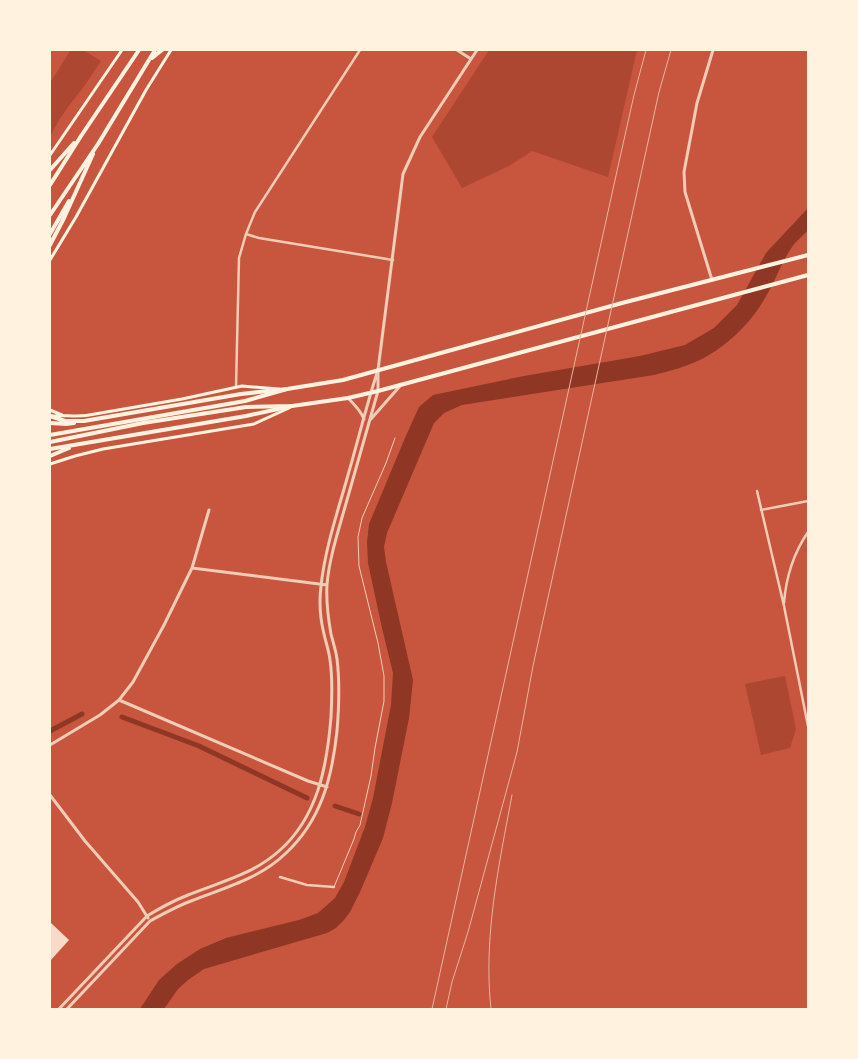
<svg xmlns="http://www.w3.org/2000/svg" width="858" height="1059" viewBox="0 0 858 1059" font-family="Montserrat,sans-serif">
  <style>
    .green { fill: #ae4732 }
    .water { fill: #8f3625 }
    .lines { fill: none; stroke-linecap: round; stroke-linejoin: round }
    .canal { stroke: #8f3625; stroke-width: 5 }
    .building { fill: #f7dbc8 }
    .service { stroke: #f1ccb7; stroke-width: 1 }
    .minor { stroke: #f1ccb7; stroke-width: 2.5 }
    .tertiary { stroke: #f1ccb7; stroke-width: 3 }
    .secondary { stroke: #fff3e0; stroke-width: 3 }
    .primary { stroke: #fff3e0; stroke-width: 4 }
    .trunk { stroke: #fff3e0; stroke-width: 4 }
    .rail { stroke: #e9b49f; stroke-width: 1 }
  </style>
  <rect width="100%" height="100%" fill="#c8553d"/>
  <path class="green" d="M 68,50 L 83,50 L 101,61 L 83,88 L 71,103 L 59,120 L 50,137 L 50,83 L 70,51 Z
    M 489,50 L 637,50 L 608,177 L 532,151 L 509,166 L 462,188 L 432,137 Z
    M 785,676 L 796,729 L 790,748 L 761,755 L 745,684 Z"/>
  <path class="water" d="M 808,208 L 808,230 C 803,236 796,241 792,247 C 781,263 775,282 765,298 C 751,323 727,346 702,359 C 687,366 671,371 654,375 L 462,405 L 444,413 L 434,423 L 387,533 L 384,547 L 386,562 L 413,680 L 409,718 L 392,803 L 383,838 L 360,892 L 350,912 L 344,920 L 336,928 L 327,933 L 204,969 L 188,980 L 178,989 L 164,1009 L 140,1009 L 159,980 L 177,964 L 200,949 L 226,938 L 299,920 L 318,913 L 335,898 L 344,882 L 365,827 L 373,798 L 391,705 L 393,673 L 382,628 L 368,563 L 367,542 L 369,524 L 405,438 L 419,407 L 433,395 L 524,376 L 640,356 L 685,345 L 714,328 L 737,305 L 766,253 Z"/>
  <g class="lines">
    <path class="canal" d="M 122,717 L 199,746 L 307,798
      M 50,731 L 82,714
      M 335,806 L 359,814"/>
  </g>
  <path class="building" d="M 50,922 L 69,940 L 50,961 Z"/>
  <g class="lines">
    <path class="service" d="M 334,887 L 354,839 L 356,832 L 360,825 L 371,776 L 375,748 L 384,701 L 384,676 L 378,643 L 359,566 L 358,537 L 362,518 L 386,463 L 395,438"/>
    <path class="minor" d="M 246,234 L 259,238 L 393,260
      M 236,387 L 239,258 L 246,234 L 255,212 L 360,50
      M 757,491 L 784,606 L 808,726
      M 761,510 L 808,501
      M 784,603 C 786,577 793,554 808,532
      M 280,877 L 307,885 L 334,887"/>
    <path class="tertiary" d="M 457,50 L 471,59
      M 712,280 L 685,192 L 684,172 L 697,103 L 713,50
      M 348,398 C 354,404 361,411 364,419
      M 371,419 L 400,386
      M 192,568 L 327,585
      M 119,700 L 308,781 L 327,787
      M 50,745 L 100,715 L 119,700 L 133,682 L 164,625 L 192,568 L 209,510
      M 50,795 L 85,841 L 138,902 L 148,918
      M 59,1009 L 147,916 C 160,908 173,901 188,895 C 220,882 252,875 279,851 C 318,817 327,766 331,717 C 332,698 333,679 330,660 C 329,651 326,643 324,634 C 320,618 319,602 321,586 C 325,548 338,511 348,475 C 358,441 366,407 377,373
      M 67,1009 L 150,921 C 163,914 177,906 191,901 C 224,888 259,879 285,854 C 321,821 332,778 337,731 C 339,707 340,683 337,659 C 336,651 333,642 331,634 C 328,617 326,601 327,585 C 329,559 338,532 345,507 C 356,468 367,429 378,391 L 378,370 L 403,174 L 420,137 L 477,50"/>
    <path class="secondary" d="M 50,155 L 122,50
      M 50,260 L 76,217 L 146,90 L 171,50
      M 50,410 L 62,415
      M 51,416 C 64,415 77,417 89,415 L 182,399 L 242,386 L 279,389
      M 50,464 L 75,456 L 103,449 L 254,424 L 289,408"/>
    <path class="primary" d="M 50,435 L 245,401 L 287,389 L 343,380 L 622,303 L 808,255
      M 50,442 L 143,423 L 246,407 L 292,406 L 348,398 L 378,391 L 808,275"/>
    <path class="trunk" d="M 152,58 L 162,50
      M 50,170 L 74,143
      M 50,185 L 81,136 L 139,50
      M 50,215 L 98,144 L 155,50
      M 50,234 L 69,201
      M 50,245 L 64,218 L 93,154
      M 50,416 L 65,421 L 84,421 L 241,394 L 287,389
      M 50,423 L 66,424 L 74,423
      M 50,449 L 246,416 L 292,406
      M 50,456 L 69,448"/>
    <path class="rail" d="M 432,1009 L 615,180 L 634,95 L 646,50
      M 446,1009 L 452,982 L 468,932 L 517,752 L 533,666 L 659,92 L 671,50
      M 491,1009 C 483,937 499,865 512,795"/>
  </g>
  <rect width="858" height="1059" fill="none" stroke="#fff3e0" stroke-width="102"/>
</svg>
